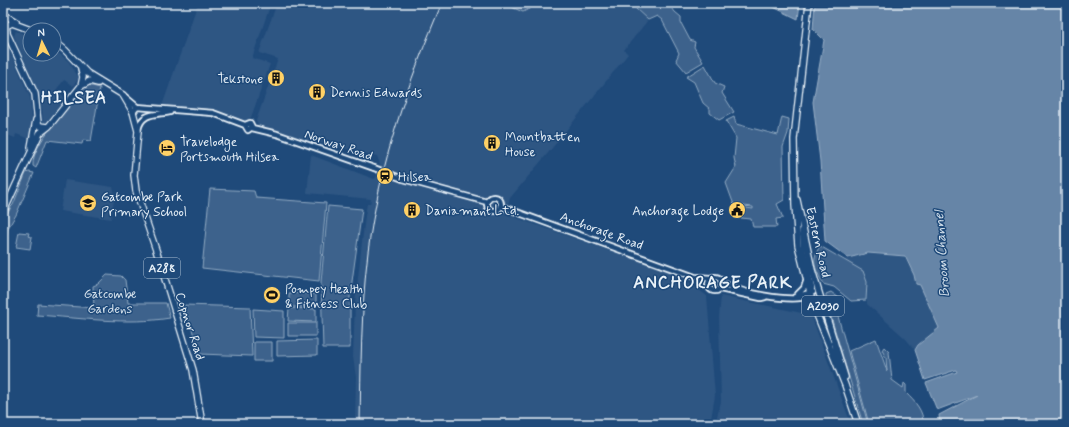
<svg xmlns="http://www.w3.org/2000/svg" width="1069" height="427" viewBox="0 0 1069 427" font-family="Mynerve,sans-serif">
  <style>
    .built { fill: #2e5683 }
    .green { fill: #3c628c; stroke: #92aac2 }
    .water { fill: #6685a7; stroke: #9ab0c7 }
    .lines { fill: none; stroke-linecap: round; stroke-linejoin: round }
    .tertiary-casing { stroke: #e8f1f8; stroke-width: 8 }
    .primary-casing { stroke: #e8f1f8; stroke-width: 8 }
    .tertiary { stroke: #1f4a7a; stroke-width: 4.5 }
    .primary { stroke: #1f4a7a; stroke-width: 5.5 }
    .rail { stroke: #e8f1f8; stroke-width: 1 }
    .tertiary-bridge-casing { stroke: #e8f1f8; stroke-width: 8; stroke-linecap: butt }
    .tertiary-bridge { stroke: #1f4a7a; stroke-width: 4.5 }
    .labels { text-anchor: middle; stroke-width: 3; stroke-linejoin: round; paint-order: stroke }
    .shield { fill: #1f4a7a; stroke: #acbfd2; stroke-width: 1 }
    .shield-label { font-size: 12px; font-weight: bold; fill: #e8f1f8 }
    .poi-label { font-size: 13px; fill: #e8f1f8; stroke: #1f4a7a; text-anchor: start }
    .street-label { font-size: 13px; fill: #e8f1f8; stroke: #1f4a7a }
    .park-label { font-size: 13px; fill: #d7e3ed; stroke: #1f4a7a }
    .water-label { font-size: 14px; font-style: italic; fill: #d4e1ec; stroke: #1f4a7a }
    .district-label { font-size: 17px; font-weight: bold; letter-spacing: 1px; fill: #e8f1f8; stroke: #1f4a7a }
  </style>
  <rect width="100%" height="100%" fill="#1f4a7a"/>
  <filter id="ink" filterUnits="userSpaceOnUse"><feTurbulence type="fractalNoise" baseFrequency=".025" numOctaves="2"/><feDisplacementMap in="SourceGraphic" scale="8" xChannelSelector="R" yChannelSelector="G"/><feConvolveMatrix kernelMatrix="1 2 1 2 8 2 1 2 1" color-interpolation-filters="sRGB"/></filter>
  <g filter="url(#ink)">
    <path class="built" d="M 198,3 L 271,3 L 252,58 L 270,64 L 249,123 L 210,110 L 161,109 Z
      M 277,3 L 446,3 L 444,7 L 447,8 L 456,3 L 502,3 L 523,11 L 540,3 L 556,6 L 559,3 L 633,3 L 635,8 L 648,20 L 624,50 L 628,54 L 548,153 L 510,198 L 505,214 L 679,275 L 707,296 L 715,396 L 710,424 L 355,424 L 356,377 L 353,357 L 355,304 L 365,216 L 367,204 L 370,204 L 371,199 L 307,193 L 311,155 L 374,179 L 376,178 L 380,164 L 377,156 L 308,140 L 258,125 L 256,121 L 278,59 L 259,53 Z
      M 16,31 L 30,36 L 30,54 L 54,54 L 54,49 L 69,62 L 79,78 L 73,86 L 64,80 L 56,90 L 66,98 L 45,123 L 43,122 L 42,109 L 38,91 L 14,36 Z
      M 3,36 L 30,97 L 32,117 L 30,139 L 16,134 L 15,138 L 3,133 Z
      M 65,180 L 113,187 L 115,195 L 111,219 L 60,211 Z
      M 868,253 L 904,256 L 914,275 L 916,283 L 920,284 L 939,328 L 918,345 L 915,350 L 906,339 L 867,304 L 867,282 L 864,273 L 844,260 Z
      M 721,296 L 811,315 L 851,424 L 715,424 L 721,402 L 719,317 Z"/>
    <path class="green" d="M 502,3 L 540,3 L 523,12 Z
      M 633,3 L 668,3 L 675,12 L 681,17 L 681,23 L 690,40 L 695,42 L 694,47 L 703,62 L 686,72 L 676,60 L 679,53 L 662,20 L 657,16 L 648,20 L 635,8 Z
      M 705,65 L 715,83 L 724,87 L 722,93 L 734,112 L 719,120 L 710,113 L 710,109 L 703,103 L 694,82 L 686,77 Z
      M 88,85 L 100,88 L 91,141 L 83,140 L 82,144 L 47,140 L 36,168 L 33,166 C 31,144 69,107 83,89 Z
      M 734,117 L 736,124 L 778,135 L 782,117 L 789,119 L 788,133 L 783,147 L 784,200 L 777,204 L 783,218 L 776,219 L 777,227 L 753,227 L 751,219 L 741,218 L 739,207 L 753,209 L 753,207 L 734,205 L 726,183 L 736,167 L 734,158 L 736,138 L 726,121 Z
      M 29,172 L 34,173 L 16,215 L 8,228 L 3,254 L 3,223 L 11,207 L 13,205 L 26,173 Z
      M 210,189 L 254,191 L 256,198 L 326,203 L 319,281 L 202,268 Z
      M 328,206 L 362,209 L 350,296 L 350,348 L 323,348 L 321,282 Z
      M 19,232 L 29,233 L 28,236 L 32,237 L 30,249 L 16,247 Z
      M 820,246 L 863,271 L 867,282 L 866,300 L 851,301 L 834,287 L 823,284 C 816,269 810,262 820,246 Z
      M 107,275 L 121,276 L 125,280 L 128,303 L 166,303 L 170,318 C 128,325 79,318 37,315 L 38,304 L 94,308 L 93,286 L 98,284 Z
      M 831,292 L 839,298 L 834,302 L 868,424 L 863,424 L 826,300 L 826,294 Z
      M 289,293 L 316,294 L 316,307 L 289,307 Z
      M 184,305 L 250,307 L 252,356 L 200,354 Z
      M 289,308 L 316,309 L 316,322 L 288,321 Z
      M 253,309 L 284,311 L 284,338 L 254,337 Z
      M 288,323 L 316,323 L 316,336 L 288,336 Z
      M 876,339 L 887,371 L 886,358 L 882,350 L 884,347 L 889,352 L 892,380 L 903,388 L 904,383 L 906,385 L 906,393 C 915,402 924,411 923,424 L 869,424 L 849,351 Z
      M 317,340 L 317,355 L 277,356 L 277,341 Z
      M 254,342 L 272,342 L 272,361 L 254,361 Z"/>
    <path class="water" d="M 765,3 L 800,3 L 798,19 Z
      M 815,3 L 1066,3 L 1066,424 L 940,424 L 939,415 L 977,395 L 937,410 L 926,383 L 957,372 L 956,370 L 925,380 L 915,350 L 918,345 L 939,328 L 920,285 L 916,284 L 914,275 L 905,256 L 868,253 L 848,258 L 825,241 L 820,161 L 813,102 L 824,40 L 813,29 Z"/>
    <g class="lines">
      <g class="tertiary-casing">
        <path id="tertiary" d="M 124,96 L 137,107
          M 133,112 L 137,107 L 213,113 L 245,125 L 248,130 L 252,127 L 250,123 L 245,125
          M 252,128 L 277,134 L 374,168
          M 138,130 C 141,112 156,115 170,112
          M 403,179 L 487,202
          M487 204a7 7 0 1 1 14 0a7 7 0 1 1-14 0Z
          M 500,206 L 695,277 L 711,278
          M708 284a7 7 0 1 1 14 0a7 7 0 1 1-14 0Z
          M 722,282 C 739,293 790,303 810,296 L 812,288 L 803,249 L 802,231
          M 720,289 L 761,298 L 765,297
          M 798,294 L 804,288 L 806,282
          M 795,297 L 813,292"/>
      </g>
      <g class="primary-casing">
        <path id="primary" d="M 809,3 L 794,139 L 795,205 L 798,245 L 813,305 L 845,385 L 858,424
          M 3,14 L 16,22
          M 3,25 L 35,94 L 38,123 L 40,126 L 47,127
          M 7,32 L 6,26 L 12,23 L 31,30
          M 54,41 L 65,50 L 87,73 L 123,95 L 133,112 L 138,131 L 134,175 L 136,191 L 156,250 L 193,370 L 202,424
          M 81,86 L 90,81 L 98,83
          M 31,147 L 36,120
          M 797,200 L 812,270 L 845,377
          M 3,213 L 40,133 L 49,126 L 81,86 L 83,77 L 81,69"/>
      </g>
      <use href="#tertiary" class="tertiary"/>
      <use href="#primary" class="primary"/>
      <path class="rail" d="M 360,424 C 361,367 361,309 368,252 C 379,166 408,82 442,3"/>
      <g class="tertiary-bridge-casing">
        <path id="tertiary-bridge" d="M 374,168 L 403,179"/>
      </g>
      <use href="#tertiary-bridge" class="tertiary-bridge"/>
    </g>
  </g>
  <defs>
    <g id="building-disc" transform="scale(0.9)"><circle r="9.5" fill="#ffd166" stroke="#1f4a7a"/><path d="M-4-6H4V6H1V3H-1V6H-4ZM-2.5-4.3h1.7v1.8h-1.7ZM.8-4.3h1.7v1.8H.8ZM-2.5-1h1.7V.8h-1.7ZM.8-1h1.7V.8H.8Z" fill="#111"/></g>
    <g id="hotel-disc" transform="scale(0.9)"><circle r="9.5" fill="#ffd166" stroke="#1f4a7a"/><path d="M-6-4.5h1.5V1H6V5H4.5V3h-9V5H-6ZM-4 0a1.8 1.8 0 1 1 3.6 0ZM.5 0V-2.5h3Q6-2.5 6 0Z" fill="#111"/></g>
    <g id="station-disc" transform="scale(0.9)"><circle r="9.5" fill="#ffd166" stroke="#1f4a7a"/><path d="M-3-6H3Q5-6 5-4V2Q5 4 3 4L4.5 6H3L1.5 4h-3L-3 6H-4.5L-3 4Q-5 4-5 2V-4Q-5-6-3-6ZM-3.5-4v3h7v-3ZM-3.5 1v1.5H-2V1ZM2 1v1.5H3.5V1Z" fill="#111"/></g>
    <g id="school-disc" transform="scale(0.9)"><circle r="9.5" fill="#ffd166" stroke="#1f4a7a"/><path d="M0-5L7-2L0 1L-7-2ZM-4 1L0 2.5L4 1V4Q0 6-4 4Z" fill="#111"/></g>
    <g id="civic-disc" transform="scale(0.9)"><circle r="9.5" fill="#ffd166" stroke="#1f4a7a"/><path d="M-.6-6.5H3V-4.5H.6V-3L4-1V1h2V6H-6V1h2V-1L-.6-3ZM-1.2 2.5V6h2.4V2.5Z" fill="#111"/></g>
    <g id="stadium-disc" transform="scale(0.9)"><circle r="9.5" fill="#ffd166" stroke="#1f4a7a"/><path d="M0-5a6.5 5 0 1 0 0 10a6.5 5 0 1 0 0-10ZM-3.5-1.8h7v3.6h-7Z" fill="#111"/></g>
  </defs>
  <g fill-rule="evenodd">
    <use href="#building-disc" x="276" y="78"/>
    <use href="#building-disc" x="317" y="92"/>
    <use href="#building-disc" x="492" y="143"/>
    <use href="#hotel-disc" x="167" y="148"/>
    <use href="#station-disc" x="385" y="176"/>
    <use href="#school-disc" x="88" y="203"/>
    <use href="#building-disc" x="412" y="210"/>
    <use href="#civic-disc" x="737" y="210"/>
    <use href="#stadium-disc" x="272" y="295"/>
  </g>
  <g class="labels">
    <g class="shield">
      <rect x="144" y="258" width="36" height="20" rx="3"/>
      <rect x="802" y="296" width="42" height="20" rx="3"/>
    </g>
    <g class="shield-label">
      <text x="162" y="272">A288</text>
      <text x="823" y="310">A2030</text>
    </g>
    <g class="poi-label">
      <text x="263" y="83" text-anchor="end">Tekstone</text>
      <text x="330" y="97">Dennis Edwards</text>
      <text x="505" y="141">Mountbatten<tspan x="505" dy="15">House</tspan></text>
      <text x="180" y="146">Travelodge<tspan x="180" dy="15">Portsmouth Hilsea</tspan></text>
      <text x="398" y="181">Hilsea</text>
      <text x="101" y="201">Gatcombe Park<tspan x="101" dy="15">Primary School</tspan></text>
      <text x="425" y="215">Daniamant Ltd.</text>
      <text x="724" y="215" text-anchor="end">Anchorage Lodge</text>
      <text x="285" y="293">Pompey Health<tspan x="285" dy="15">&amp; Fitness Club</tspan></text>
    </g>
    <g class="street-label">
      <text transform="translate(339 144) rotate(19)" y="5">Norway Road</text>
      <text transform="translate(602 230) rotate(20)" y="5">Anchorage Road</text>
      <text transform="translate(819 242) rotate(77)" y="5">Eastern Road</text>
      <text transform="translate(191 326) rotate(72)" y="5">Copnor Road</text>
    </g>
    <g class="park-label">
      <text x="110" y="298">Gatcombe<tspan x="110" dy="15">Gardens</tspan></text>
    </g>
    <g class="water-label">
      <text transform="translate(941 254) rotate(-94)" y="5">Broom Channel</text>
    </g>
    <g class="district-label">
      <text x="74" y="103">HILSEA</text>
      <text x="713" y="288">ANCHORAGE PARK</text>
    </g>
  </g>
  <rect width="1069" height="427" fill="none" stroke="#1f4a7a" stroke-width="16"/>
  <rect x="8" y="8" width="1053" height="411" fill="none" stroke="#e8f1f8" stroke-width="1.5" filter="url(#ink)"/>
  <g transform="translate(42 42) rotate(355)"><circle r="19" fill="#1f4a7a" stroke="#6f8dac"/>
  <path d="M0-3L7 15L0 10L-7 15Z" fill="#ffd166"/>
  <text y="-6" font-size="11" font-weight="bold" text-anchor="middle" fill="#e8f1f8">N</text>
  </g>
</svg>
